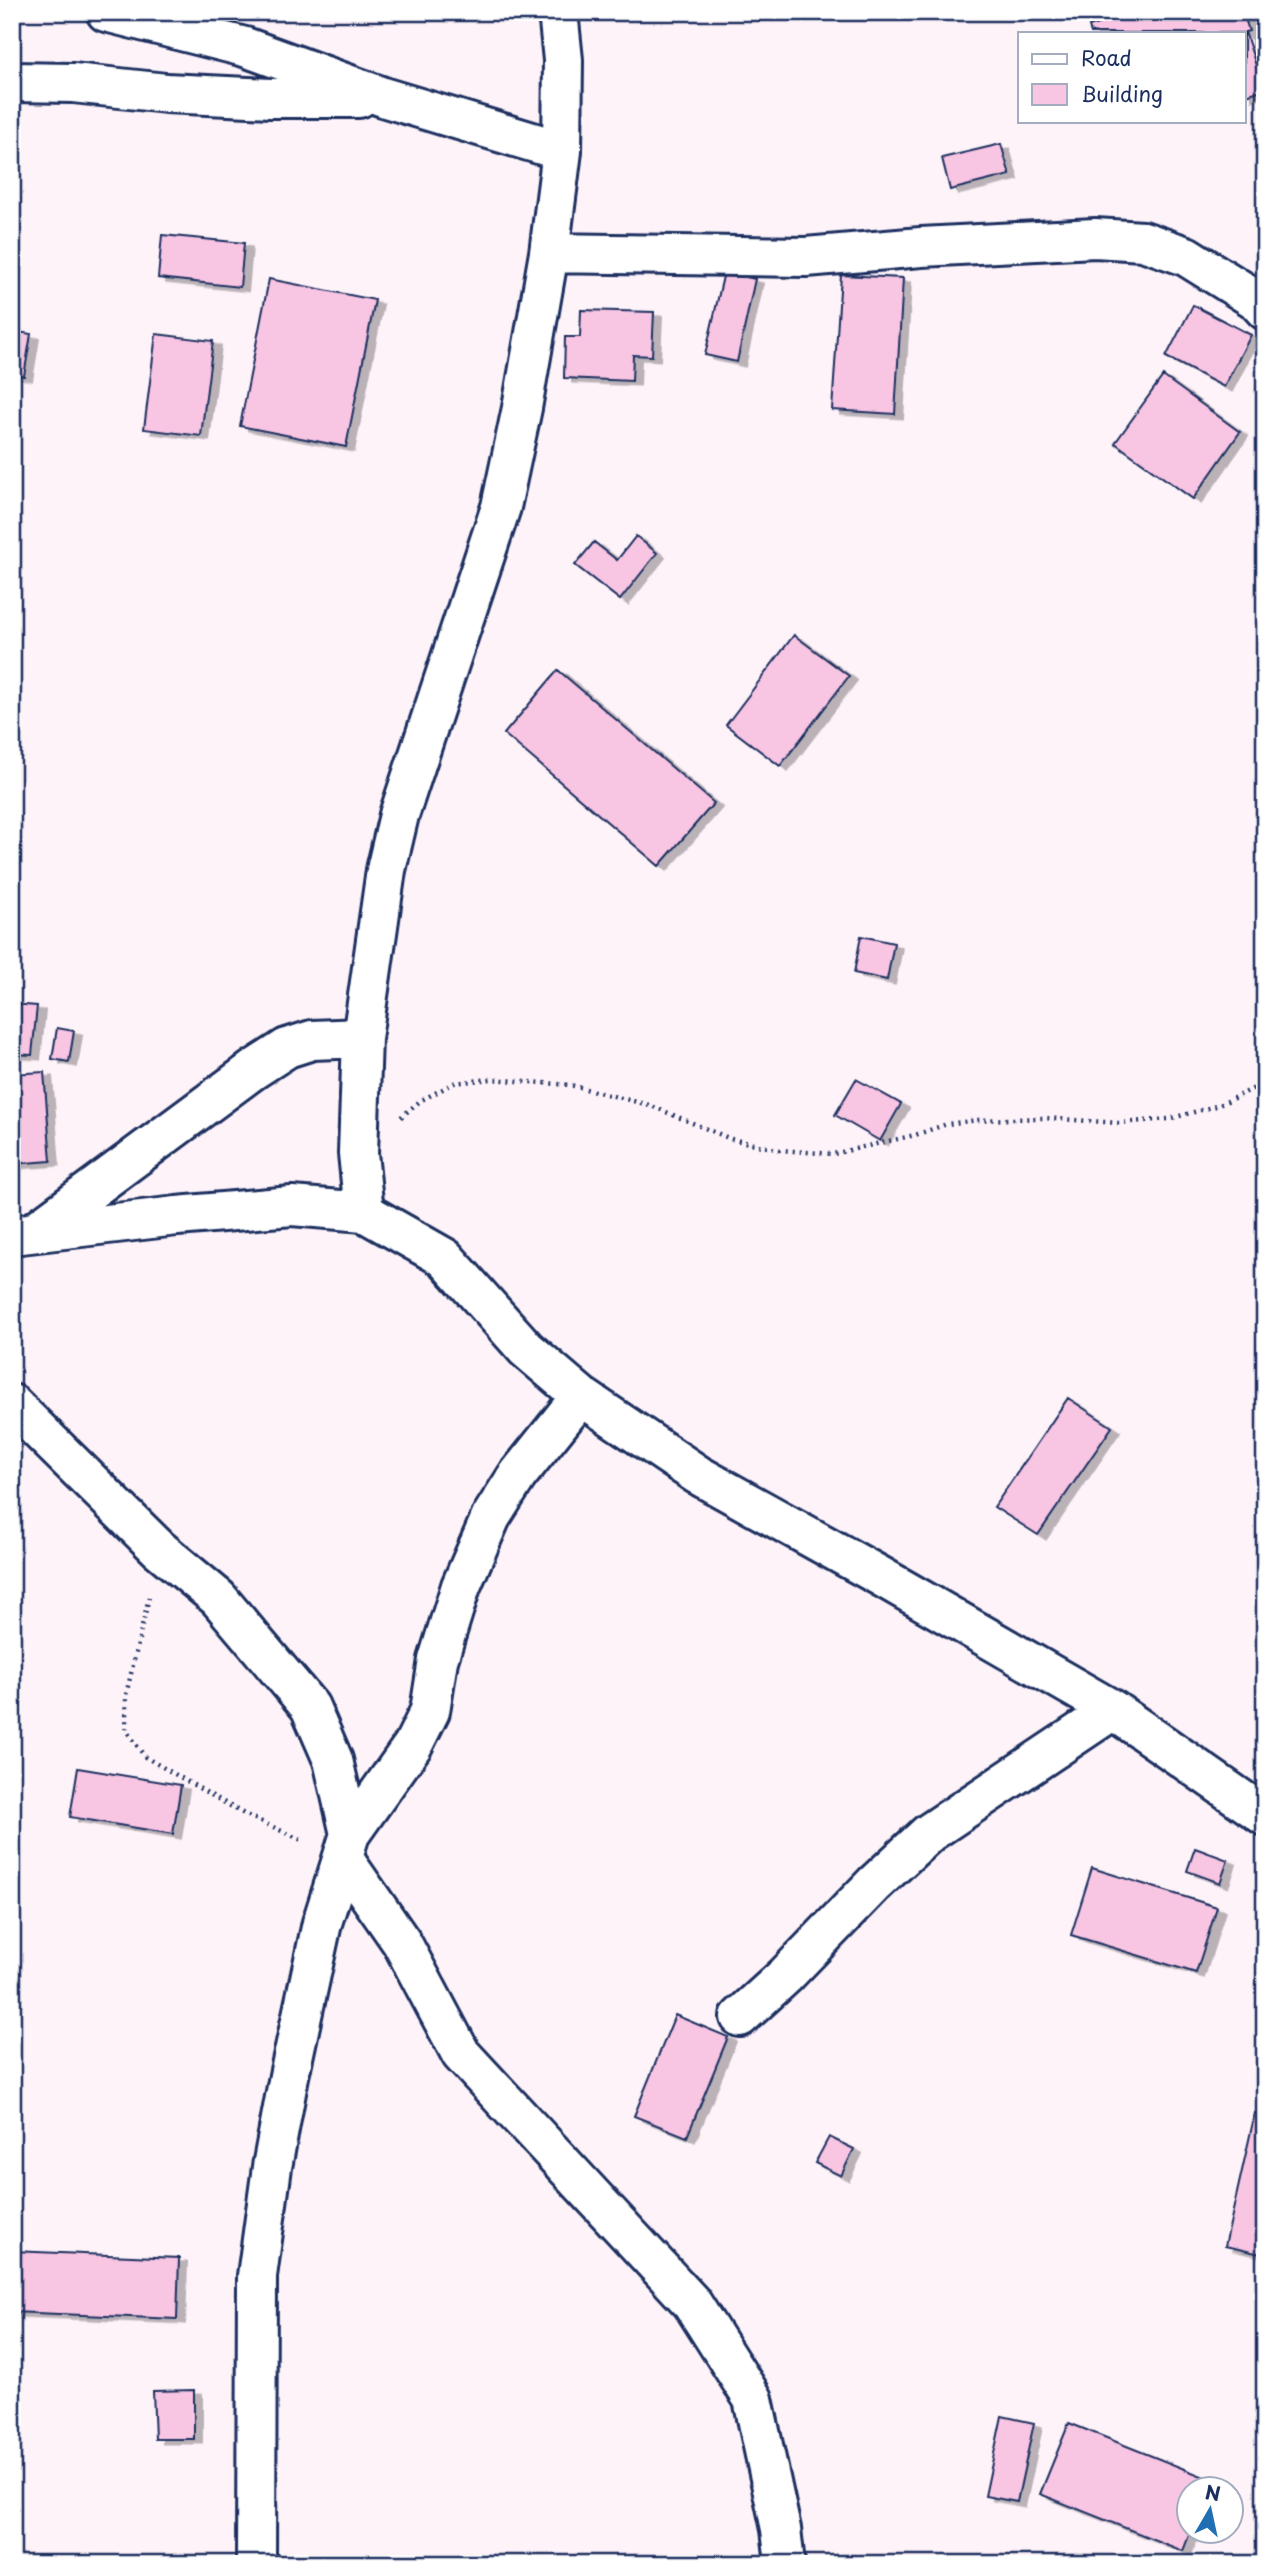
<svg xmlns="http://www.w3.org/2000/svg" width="1277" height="2576" viewBox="0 0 1277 2576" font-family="'Playpen Sans',sans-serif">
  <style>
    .building { fill: #f8c5e3; stroke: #1b2f5e; stroke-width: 2; filter: url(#shadow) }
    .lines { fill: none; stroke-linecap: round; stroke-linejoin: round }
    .minor-casing { stroke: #1b2f5e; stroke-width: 44 }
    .path { stroke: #1b2f5e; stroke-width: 4.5; stroke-dasharray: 2 5; stroke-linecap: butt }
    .minor { stroke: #fff; stroke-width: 38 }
  </style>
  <defs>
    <filter id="shadow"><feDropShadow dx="8" dy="4.5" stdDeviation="0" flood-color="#0004"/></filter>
  </defs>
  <rect width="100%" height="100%" fill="#fef3f9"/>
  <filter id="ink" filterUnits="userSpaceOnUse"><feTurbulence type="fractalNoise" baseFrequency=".0143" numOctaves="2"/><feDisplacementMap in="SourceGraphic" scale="14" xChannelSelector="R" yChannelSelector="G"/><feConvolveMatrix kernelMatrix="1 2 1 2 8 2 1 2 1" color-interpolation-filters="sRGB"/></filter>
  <g filter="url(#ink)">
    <path class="building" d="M 1133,12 L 1243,12 L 1249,31 L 1245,32 L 1264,89 L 1244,96 L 1244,33 L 1091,33 L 1089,27 Z
      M 1001,144 L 1010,175 L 950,190 L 942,158 Z
      M 162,235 L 244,243 L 240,287 L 158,278 Z
      M 724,272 L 755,279 L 737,362 L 705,355 Z
      M 841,275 L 903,278 L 895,414 L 832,410 Z
      M 269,279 L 375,300 L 346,447 L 240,426 Z
      M 1193,305 L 1251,335 L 1224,387 L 1166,357 Z
      M 581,310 L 654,312 L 652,356 L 633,355 L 632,381 L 564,378 L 565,337 L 580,337 Z
      M 12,331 L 31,334 L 24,376 L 12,374 Z
      M 156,334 L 213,341 L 201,436 L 144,429 Z
      M 1163,376 L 1240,432 L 1193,499 L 1115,443 Z
      M 636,536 L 657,553 L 620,600 L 575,565 L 594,542 L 617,560 Z
      M 794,635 L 849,676 L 780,766 L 726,725 Z
      M 558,670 L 714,803 L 659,866 L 504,734 Z
      M 861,936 L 894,943 L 887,980 L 854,973 Z
      M 12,1004 L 37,1006 L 32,1055 L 12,1054 Z
      M 57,1028 L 74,1031 L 69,1062 L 52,1059 Z
      M 44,1072 L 51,1161 L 12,1164 L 12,1074 Z
      M 856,1079 L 901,1104 L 880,1141 L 835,1115 Z
      M 1068,1398 L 1112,1427 L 1038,1535 L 994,1507 Z
      M 78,1768 L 181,1785 L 173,1834 L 70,1817 Z
      M 1195,1848 L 1228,1860 L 1220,1883 L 1187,1871 Z
      M 1092,1868 L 1217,1907 L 1196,1973 L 1071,1935 Z
      M 675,2015 L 728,2037 L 687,2137 L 634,2116 Z
      M 1255,2113 L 1265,2116 L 1265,2255 L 1225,2246 Z
      M 829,2137 L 854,2149 L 841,2176 L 815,2163 Z
      M 12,2251 L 179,2258 L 177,2319 L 12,2312 Z
      M 194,2390 L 194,2439 L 155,2439 L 153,2391 Z
      M 1002,2416 L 1034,2423 L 1017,2502 L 985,2496 Z
      M 1069,2423 L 1212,2480 L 1208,2488 L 1190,2488 L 1191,2530 L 1183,2551 L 1040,2494 Z
      M 1265,2522 L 1265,2546 L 1256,2542 Z"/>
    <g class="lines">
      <g class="minor-casing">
        <path id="minor" d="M 106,12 L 245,47 L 386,98 L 562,151
          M 12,82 L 73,83 L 166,93 L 271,98 L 359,98
          M 549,253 L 806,257 L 921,247 L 1095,238 L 1143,241 L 1186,256 L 1255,299 L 1265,310
          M 364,1212 L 358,1153 L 362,1038 L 386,870 L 399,815 L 501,507 L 522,408 L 549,253 L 562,151 L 563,60 L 558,12
          M 37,1230 L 253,1070 L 287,1048 L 312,1040 L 362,1038
          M 12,1235 L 177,1216 L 292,1206 L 364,1212 L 445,1258 L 526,1349 L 581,1396 L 698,1475 L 880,1576 L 1113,1710 L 1265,1816
          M 12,1404 L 159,1549 L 218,1598 L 310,1707 L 333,1760 L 350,1834
          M 343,1858 L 402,1943 L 461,2054 L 692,2303 L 753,2399 L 781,2529 L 785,2564
          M 740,2017 L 785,1976 L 874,1884 L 929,1833 L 1113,1710
          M 256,2564 L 257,2276 L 272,2167 L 289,2076 L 322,1923 L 350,1834 L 413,1745 L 430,1711 L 438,1660 L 461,1586 L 491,1517 L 517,1476 L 581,1396"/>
      </g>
      <path class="path" d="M 401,1117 L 420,1101 L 454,1083 L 491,1079 L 570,1085 L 649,1105 L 731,1139 L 780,1150 L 833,1154 L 915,1135 L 947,1124 L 978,1120 L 1044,1118 L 1119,1123 L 1169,1119 L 1219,1105 L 1265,1083
        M 149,1597 L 126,1695 L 126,1730 L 145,1757 L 244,1814 L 304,1841"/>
      <use href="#minor" class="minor"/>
    </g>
  </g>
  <rect width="1277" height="2576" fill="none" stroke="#fff" stroke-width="42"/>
  <rect x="21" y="21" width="1235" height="2534" fill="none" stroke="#1b2f5e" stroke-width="2.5" filter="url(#ink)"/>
  <rect x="1018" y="32" width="228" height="91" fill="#ffffff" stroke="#a4acbf" stroke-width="2"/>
  <rect x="1032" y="54" width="35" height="10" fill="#ffffff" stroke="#a4acbf" stroke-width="2"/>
  <text x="1081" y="66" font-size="21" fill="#1b2f5e">Road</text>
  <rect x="1032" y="84" width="35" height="21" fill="#f8c5e3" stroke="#a4acbf" stroke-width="2"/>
  <text x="1081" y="102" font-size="21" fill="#1b2f5e">Building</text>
  <g transform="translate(1210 2510) rotate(9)"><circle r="33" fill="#ffffff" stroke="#a4acbf" stroke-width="2"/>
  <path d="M0-5L12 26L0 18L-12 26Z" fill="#1f6fb2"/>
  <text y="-10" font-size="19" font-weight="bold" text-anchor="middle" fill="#1b2f5e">N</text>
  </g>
</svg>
